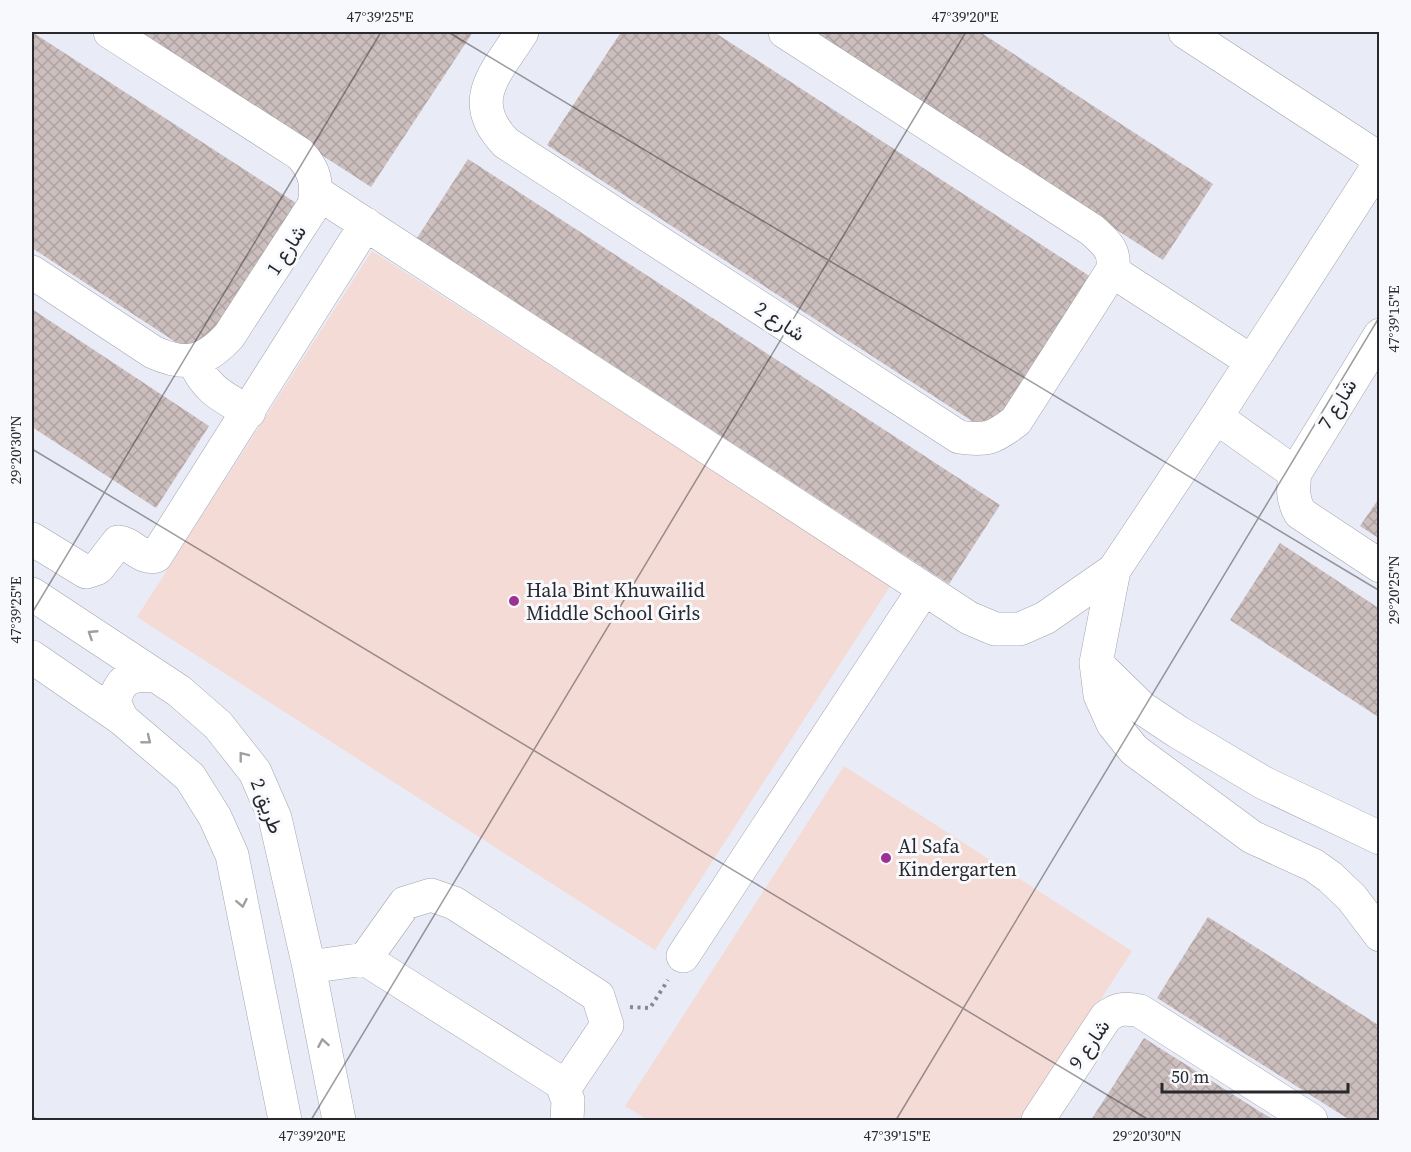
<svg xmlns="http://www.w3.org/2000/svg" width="1411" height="1152" viewBox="0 0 1411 1152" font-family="'Source Serif 4',Vazirmatn,serif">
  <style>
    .education { fill: #f5dbd6 }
    .building { fill: url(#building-cross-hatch) }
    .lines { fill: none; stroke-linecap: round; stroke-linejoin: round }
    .minor-casing { stroke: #a2a4ae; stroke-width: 34 }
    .path { stroke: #888890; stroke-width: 4; stroke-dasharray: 3 4.5; stroke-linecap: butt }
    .minor { stroke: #fff; stroke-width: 33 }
    .oneway { stroke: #9f9fa0 }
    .ticks { fill: none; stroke: #29292d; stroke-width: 1.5; stroke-opacity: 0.45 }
    .poi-dot { fill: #9c3193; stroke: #f8f9fd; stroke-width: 2 }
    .labels { text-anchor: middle; stroke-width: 6; stroke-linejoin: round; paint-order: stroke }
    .street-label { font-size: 20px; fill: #29292d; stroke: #f8f9fd }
    .poi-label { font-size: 20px; fill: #29292d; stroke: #f8f9fd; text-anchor: start }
    .neatline { fill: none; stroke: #29292d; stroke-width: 2 }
    .ticks-label { font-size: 15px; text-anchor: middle; fill: #29292d }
  </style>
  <defs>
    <pattern id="building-cross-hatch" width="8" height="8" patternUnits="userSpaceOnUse" patternTransform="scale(1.5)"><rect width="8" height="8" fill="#cbbebd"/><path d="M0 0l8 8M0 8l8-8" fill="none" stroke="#aea3a3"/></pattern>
  </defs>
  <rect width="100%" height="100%" fill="#e9ebf6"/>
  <path class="education" d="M 372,251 L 891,585 L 655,950 L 137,617 Z
    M 844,766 L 1132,951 L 1023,1120 L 648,1120 L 625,1106 Z"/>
  <path class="building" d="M 32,32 L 296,203 L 197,356 L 32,248 Z
    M 132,32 L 473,32 L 371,187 Z
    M 621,32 L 714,32 L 1094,279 L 992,434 L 547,145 Z
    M 812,32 L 980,32 L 1213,184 L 1163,260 Z
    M 468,159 L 1000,505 L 949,584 L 417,238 Z
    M 32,309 L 209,426 L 156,508 L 32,427 Z
    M 1380,497 L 1380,539 L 1360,526 Z
    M 1280,543 L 1380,609 L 1380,718 L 1230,620 Z
    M 1208,917 L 1380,1026 L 1380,1120 L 1350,1120 L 1157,998 Z
    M 1144,1038 L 1259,1111 L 1274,1120 L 1091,1120 Z"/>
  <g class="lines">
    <g class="minor-casing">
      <path id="minor" d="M 522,32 C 498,71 464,100 506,143 L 959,437 C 987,441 994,438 1016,421 L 1112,271 C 1117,251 1106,243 1092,230 L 785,32
        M 1185,32 L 1380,159
        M 316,192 L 969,618 L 995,629 L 1020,629 L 1045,618 L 1114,570 L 1216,417 L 1380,163
        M 1112,271 L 1251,361
        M 32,272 L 153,352 C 186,367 204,363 229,336 L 314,205 C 318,184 315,170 300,154 L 110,32
        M 1380,335 L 1295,473 C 1293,488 1292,499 1300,513 L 1380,566
        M 194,361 C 205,389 223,397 249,412
        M 1216,417 L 1295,473
        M 32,539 L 86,572 L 98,568 L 118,542 C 132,543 141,560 156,556 L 366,224
        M 1114,570 L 1096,663 L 1100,695 L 1113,724 L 1134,750 L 1252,837 L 1313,865 L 1330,877 L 1352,898 L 1380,935
        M 32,594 L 179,691 L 218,725 L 255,772 L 275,818 L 309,967 L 339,1120
        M 32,657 L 122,719 L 190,777 L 215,817 L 232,855 L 285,1120
        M 1096,663 L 1142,708 L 1178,732 L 1264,783 L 1380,838
        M 122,719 L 114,702 C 121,676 132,674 156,676
        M 683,956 L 924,589
        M 365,959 L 405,903 L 431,895 L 454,903 L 598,996 L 607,1025 L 564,1089
        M 309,967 L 365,959 L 561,1083 L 568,1100 L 567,1120
        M 1038,1120 L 1106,1017 C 1118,1008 1125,1008 1140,1011 L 1311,1120"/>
    </g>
    <path class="path" d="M 630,1007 L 650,1008 L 668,980"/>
    <use href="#minor" class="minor"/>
  </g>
  <defs><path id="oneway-chevron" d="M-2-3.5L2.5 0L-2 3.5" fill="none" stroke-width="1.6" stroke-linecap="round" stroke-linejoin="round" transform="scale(1.5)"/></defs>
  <g class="oneway">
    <use href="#oneway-chevron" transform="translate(92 634) rotate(-147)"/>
    <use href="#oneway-chevron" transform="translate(147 740) rotate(39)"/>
    <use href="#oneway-chevron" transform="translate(243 756) rotate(-128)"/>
    <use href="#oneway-chevron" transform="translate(242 903) rotate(79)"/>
    <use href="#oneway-chevron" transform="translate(323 1043) rotate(-100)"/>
  </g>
  <path class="ticks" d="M 448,32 L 1380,591M 32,449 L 1149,1120M 32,613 L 381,32M 32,1116 L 38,1120M 311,1120 L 966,32M 896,1120 L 1380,316"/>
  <g class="poi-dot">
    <circle cx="514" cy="601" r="6"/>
    <circle cx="886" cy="858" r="6"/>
  </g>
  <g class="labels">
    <g class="street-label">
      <text transform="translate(286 250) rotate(-57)" y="7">شارع 1</text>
      <text transform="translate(780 321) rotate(33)" y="7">شارع 2</text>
      <text transform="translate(1337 404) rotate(-58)" y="7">شارع 7</text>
      <text transform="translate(267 806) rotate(69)" y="7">طريق 2</text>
      <text transform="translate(1089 1044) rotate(-55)" y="7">شارع 9</text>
    </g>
    <g class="poi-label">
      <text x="526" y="597">Hala Bint Khuwailid<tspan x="526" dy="23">Middle School Girls</tspan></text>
      <text x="898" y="853">Al Safa<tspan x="898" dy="23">Kindergarten</tspan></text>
    </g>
  </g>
  <rect width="1411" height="1152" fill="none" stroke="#f8f9fd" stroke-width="66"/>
  <path d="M1162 1083v9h186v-9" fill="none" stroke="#29292d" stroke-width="3"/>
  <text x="1171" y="1083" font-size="18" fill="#29292d" stroke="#f8f9fd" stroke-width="4.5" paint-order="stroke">50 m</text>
  <rect x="33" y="33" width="1345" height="1086" class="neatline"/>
  <g class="ticks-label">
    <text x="380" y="22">47°39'25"E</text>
    <text x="965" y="22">47°39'20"E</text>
    <text transform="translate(1394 319) rotate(-90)" y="5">47°39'15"E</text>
    <text transform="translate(16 450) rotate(-90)" y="5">29°20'30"N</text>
    <text transform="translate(1394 590) rotate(-90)" y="5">29°20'25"N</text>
    <text transform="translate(16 610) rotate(-90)" y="5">47°39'25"E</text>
    <text x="312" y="1141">47°39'20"E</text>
    <text x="897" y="1141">47°39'15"E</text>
    <text x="1147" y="1141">29°20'30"N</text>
  </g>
</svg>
